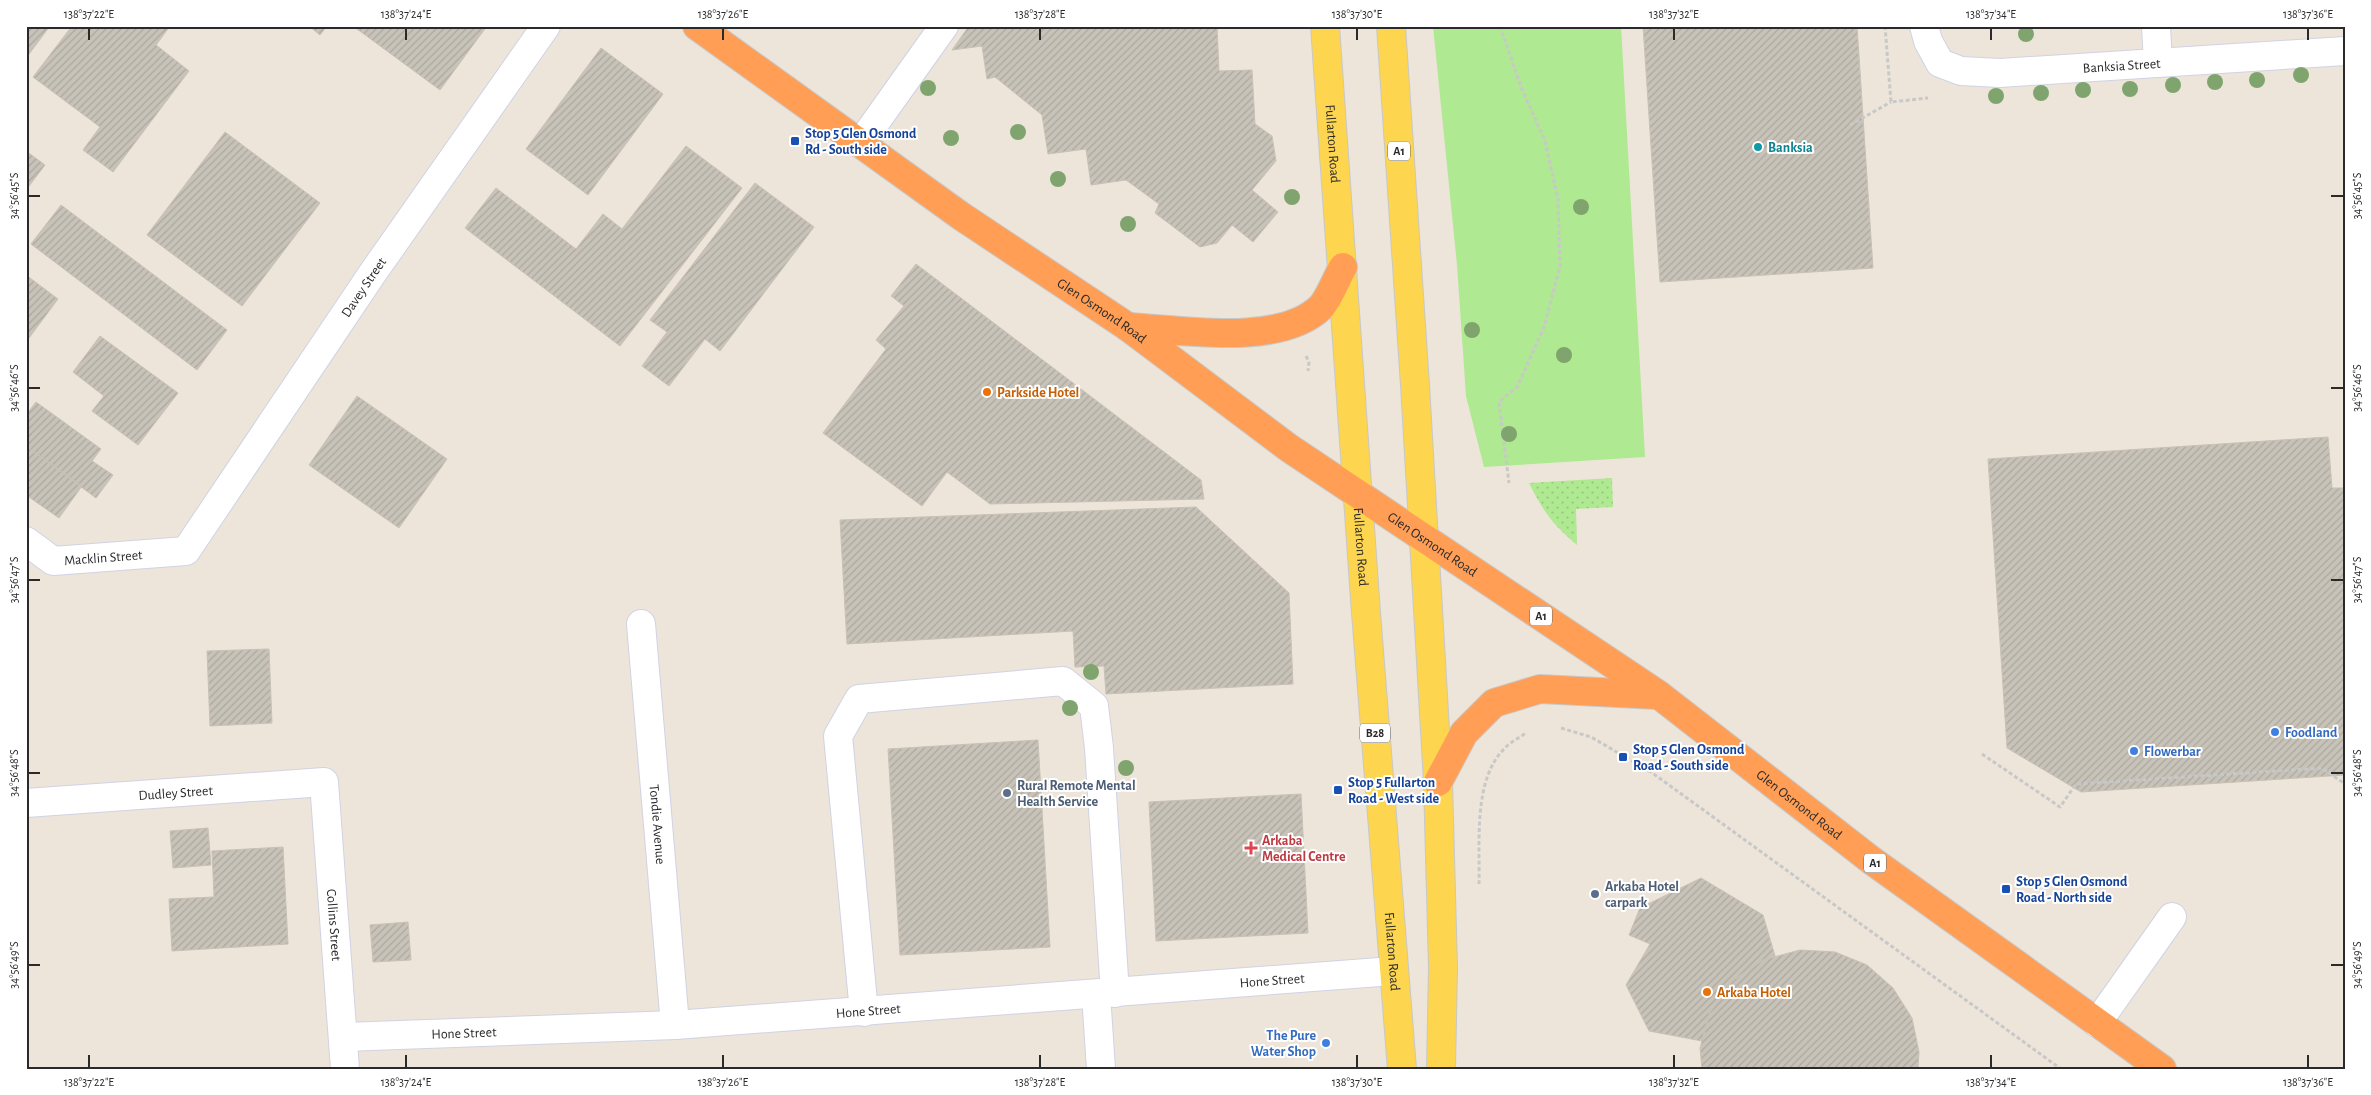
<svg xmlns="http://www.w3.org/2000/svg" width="2371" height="1095" viewBox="0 0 2371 1095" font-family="'Alegreya Sans',sans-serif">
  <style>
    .grass { fill: #afe991 }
    .garden { fill: url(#garden-dots) }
    .building { fill: url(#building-hatch); stroke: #c9c1b4 }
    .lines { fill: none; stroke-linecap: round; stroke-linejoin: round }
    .minor-casing { stroke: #cfd3e4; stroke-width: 30 }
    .major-casing { stroke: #c8c8c8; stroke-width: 30 }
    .highway-casing { stroke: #c8c8c8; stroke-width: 30 }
    .path { stroke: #c8c8c8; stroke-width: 3; stroke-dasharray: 4 2.5; stroke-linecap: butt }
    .minor { stroke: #fff; stroke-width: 28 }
    .major { stroke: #fdd54f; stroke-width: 28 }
    .highway { stroke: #ff9e54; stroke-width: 28 }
    .tree { fill: #80a46d }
    .ticks { fill: none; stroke: #2a2a2a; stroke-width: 2 }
    .transit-dot { fill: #1a4fb4; stroke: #fff; stroke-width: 2 }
    .culture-dot { fill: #0f9aa8; stroke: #fff; stroke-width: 2 }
    .food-dot { fill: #e8710a; stroke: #fff; stroke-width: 2 }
    .shop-dot { fill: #3f7fe0; stroke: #fff; stroke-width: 2 }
    .service-dot { fill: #5c6f8a; stroke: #fff; stroke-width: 2 }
    .health-dot { fill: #e0444e; stroke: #fff; stroke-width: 2 }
    .labels { text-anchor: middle; stroke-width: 4; stroke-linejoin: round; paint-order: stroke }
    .shield { fill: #fff; stroke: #6a6a6a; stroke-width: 1 }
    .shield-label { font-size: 12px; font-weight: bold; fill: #2a2a2a }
    .street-label { font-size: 14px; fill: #2a2a2a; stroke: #fff }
    .transit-label { font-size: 14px; font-weight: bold; fill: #164399; stroke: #fff; text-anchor: start }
    .culture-label { font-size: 14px; font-weight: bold; fill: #0d838f; stroke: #fff; text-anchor: start }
    .food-label { font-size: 14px; font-weight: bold; fill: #c56008; stroke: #fff; text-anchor: start }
    .shop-label { font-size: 14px; font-weight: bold; fill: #366cbe; stroke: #fff; text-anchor: start }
    .service-label { font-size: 14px; font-weight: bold; fill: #4e5e75; stroke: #fff; text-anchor: start }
    .health-label { font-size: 14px; font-weight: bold; fill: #be3a42; stroke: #fff; text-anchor: start }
    .neatline { fill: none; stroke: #2a2a2a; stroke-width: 2 }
    .ticks-label { font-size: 12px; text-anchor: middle; fill: #2a2a2a }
  </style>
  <defs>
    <pattern id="garden-dots" width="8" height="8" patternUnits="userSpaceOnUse" patternTransform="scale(1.25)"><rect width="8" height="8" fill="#afe991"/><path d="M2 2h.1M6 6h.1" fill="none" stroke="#97c87d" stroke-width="1.8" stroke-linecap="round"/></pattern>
    <pattern id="building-hatch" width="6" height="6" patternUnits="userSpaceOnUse" patternTransform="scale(1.25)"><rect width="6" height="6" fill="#c8c3b9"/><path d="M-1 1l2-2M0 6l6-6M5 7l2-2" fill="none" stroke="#aca89f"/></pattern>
  </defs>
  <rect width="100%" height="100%" fill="#ede5da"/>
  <path class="grass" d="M 1433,26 L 1621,26 L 1645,457 L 1484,467 L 1466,396 L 1457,265 Z"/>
  <path class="garden" d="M 1612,478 L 1613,507 L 1576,509 L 1577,545 C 1553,525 1543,511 1529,483 Z"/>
  <path class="building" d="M 26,26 L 50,26 L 26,58 Z
    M 72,26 L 170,26 L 156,45 L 189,71 L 113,172 L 83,150 L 100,127 L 33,77 Z
    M 309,26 L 327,26 L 320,35 Z
    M 353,26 L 487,26 L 440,90 Z
    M 969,26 L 1217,26 L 1219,71 L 1252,70 L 1255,124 L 1272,136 L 1276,161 L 1252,190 L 1278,212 L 1253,242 L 1232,225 L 1217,243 L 1200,247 L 1155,213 L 1159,204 L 1126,180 L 1091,185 L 1086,149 L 1048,154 L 1042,115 L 995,77 L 987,79 L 982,46 L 952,50 Z
    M 1643,26 L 1857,26 L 1873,268 L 1660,282 Z
    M 601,48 L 663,94 L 588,195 L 526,149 Z
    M 225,132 L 320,203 L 242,306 L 147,235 Z
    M 686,146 L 742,188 L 620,346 L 465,228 L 496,188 L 576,249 L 603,214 L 622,229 Z
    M 26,151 L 45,165 L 26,190 Z
    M 755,183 L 814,227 L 720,351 L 705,339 L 669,386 L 642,366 L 667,332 L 650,320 Z
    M 61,205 L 227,330 L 197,370 L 31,244 Z
    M 916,264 L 1201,480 L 1204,499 L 990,504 L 947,472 L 922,506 L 823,433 L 886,349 L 876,340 L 904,306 L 891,296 Z
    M 26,275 L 58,299 L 26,342 Z
    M 100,336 L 178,393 L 138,445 L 92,411 L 104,396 L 73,372 Z
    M 357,396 L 447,459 L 399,528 L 309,465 Z
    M 36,402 L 101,449 L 92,461 L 113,475 L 96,498 L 26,446 L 26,415 Z
    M 2328,437 L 2332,488 L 2345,488 L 2345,775 L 2081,792 L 2007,748 L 1988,459 Z
    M 26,446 L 82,486 L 59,518 L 26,495 Z
    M 1196,507 L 1289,593 L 1293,684 L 1106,694 L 1104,666 L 1075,667 L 1073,631 L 847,644 L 840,520 Z
    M 269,649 L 272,723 L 210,726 L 207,651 Z
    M 1038,740 L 1050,947 L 900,955 L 888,749 Z
    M 1301,794 L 1308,933 L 1156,941 L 1149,802 Z
    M 208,828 L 211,865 L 173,868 L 170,831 Z
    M 283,847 L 288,944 L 172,951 L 169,899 L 214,897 L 212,851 Z
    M 1701,878 L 1763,915 L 1775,956 L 1763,960 L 1732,981 L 1710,1012 L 1702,1041 L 1649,1031 L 1626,985 L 1650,944 L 1629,935 L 1640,908 Z
    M 408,922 L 411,960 L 373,962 L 370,925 Z
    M 1800,950 L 1835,952 L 1867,965 L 1893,988 L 1912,1018 L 1919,1052 L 1918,1069 L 1702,1069 L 1700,1048 L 1710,1012 L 1732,981 L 1763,960 Z"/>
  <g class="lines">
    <g class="minor-casing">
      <g id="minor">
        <path id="s1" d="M 1924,26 L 1928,41 L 1940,63 L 1961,71 L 2000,73 L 2345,51"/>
        <path d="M 2156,26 L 2158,63"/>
        <path d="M 860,144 L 944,26"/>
        <path id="s2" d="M 26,541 L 53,561 L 186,551 L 372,274 L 546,26"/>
        <path id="s3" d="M 641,624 L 675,1025"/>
        <path id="s4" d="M 26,803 L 324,782 L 345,1069"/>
        <path d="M 1096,994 L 1101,1069"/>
        <path d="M 864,1012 L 838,736 L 859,699 L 1063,681 L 1094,706 L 1099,748 L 1115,993"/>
        <path d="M 2097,1023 L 2172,917"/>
        <path id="s5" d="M 344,1037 L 675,1025 L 1393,971"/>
      </g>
    </g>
    <g class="major-casing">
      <g id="major">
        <path id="s6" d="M 1325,26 L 1366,613 L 1402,1069"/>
        <path d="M 1391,26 L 1415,385 L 1438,782 L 1443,968 L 1441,1069"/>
      </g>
    </g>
    <g class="highway-casing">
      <g id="highway">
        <path id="s7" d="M 697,26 L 961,216 L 1128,327 L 1289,448 L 1659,695 L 1871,860 L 2162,1069"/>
        <path d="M 1128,327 C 1182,330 1280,347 1321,307 C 1330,297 1336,279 1343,267"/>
        <path d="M 1438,782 L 1464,733 L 1494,703 L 1540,689 L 1657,695"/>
      </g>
    </g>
    <path class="path" d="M 1500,26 L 1521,87 L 1545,141 L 1558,199 L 1560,266 L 1544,327 L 1517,387 L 1499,402 L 1509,483
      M 1885,26 L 1891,102 L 1928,98
      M 1850,125 L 1891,102
      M 1306,356 L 1309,362 L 1308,371
      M 1561,728 L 1591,737 L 1651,772 L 2061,1069
      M 1982,754 L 2060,807 L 2076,784 L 2322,768 L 2345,784
      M 1479,884 C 1480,843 1473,780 1504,749 C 1510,742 1519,738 1526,733"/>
    <use href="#minor" class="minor"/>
    <use href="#major" class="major"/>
    <use href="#highway" class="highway"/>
  </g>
  <g class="tree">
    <circle cx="2026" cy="34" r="8"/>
    <circle cx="2301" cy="75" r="8"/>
    <circle cx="2257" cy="80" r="8"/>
    <circle cx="2215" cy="82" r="8"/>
    <circle cx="2173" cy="85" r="8"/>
    <circle cx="928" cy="88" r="8"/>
    <circle cx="2130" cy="89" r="8"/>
    <circle cx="2083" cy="90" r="8"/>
    <circle cx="2041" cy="93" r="8"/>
    <circle cx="1996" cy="96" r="8"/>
    <circle cx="1018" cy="132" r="8"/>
    <circle cx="951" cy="138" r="8"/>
    <circle cx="1058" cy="179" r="8"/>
    <circle cx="1292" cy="197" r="8"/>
    <circle cx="1581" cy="207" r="8"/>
    <circle cx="1128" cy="224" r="8"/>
    <circle cx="1472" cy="330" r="8"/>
    <circle cx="1564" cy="355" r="8"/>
    <circle cx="1509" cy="434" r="8"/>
    <circle cx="1091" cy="672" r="8"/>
    <circle cx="1070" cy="708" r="8"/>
    <circle cx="1126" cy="768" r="8"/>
  </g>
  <path class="ticks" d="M 89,28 L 89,40M 406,28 L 406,40M 723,28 L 723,40M 1040,28 L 1040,40M 1357,28 L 1357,40M 1674,28 L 1674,40M 1991,28 L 1991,40M 2308,28 L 2308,40M 28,196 L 40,196M 2331,196 L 2344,196M 28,388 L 40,388M 2331,388 L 2344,388M 28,580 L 40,580M 2331,580 L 2344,580M 28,773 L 40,773M 2331,773 L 2344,773M 28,965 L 40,965M 2331,965 L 2344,965M 89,1055 L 89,1068M 406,1055 L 406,1068M 723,1055 L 723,1068M 1040,1055 L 1040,1068M 1357,1055 L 1357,1068M 1674,1055 L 1674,1068M 1991,1055 L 1991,1068M 2308,1055 L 2308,1068"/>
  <g class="transit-dot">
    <rect x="790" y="136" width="10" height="10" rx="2.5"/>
    <rect x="1618" y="752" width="10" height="10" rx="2.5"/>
    <rect x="1333" y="785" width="10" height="10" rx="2.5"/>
    <rect x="2001" y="884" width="10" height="10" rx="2.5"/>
  </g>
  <circle class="culture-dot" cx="1758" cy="147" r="5"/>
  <g class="food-dot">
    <circle cx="987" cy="392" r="5"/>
    <circle cx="1707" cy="992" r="5"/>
  </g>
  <g class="shop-dot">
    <circle cx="2275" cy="732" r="5"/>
    <circle cx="2134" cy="751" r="5"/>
    <circle cx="1326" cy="1043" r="5"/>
  </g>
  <g class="service-dot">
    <circle cx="1007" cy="793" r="5"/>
    <circle cx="1595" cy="894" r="5"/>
  </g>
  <path class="health-dot" d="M1248.5 840.5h5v5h5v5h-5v5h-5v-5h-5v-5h5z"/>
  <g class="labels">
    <g class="shield">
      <rect x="1388" y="141.5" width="22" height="19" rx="4"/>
      <rect x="1530" y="606.5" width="22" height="19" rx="4"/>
      <rect x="1360" y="723.5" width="30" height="19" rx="4"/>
      <rect x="1864" y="853.5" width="22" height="19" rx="4"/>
    </g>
    <g class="shield-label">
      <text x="1399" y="155">A1</text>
      <text x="1541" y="620">A1</text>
      <text x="1375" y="737">B28</text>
      <text x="1875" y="867">A1</text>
    </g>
    <g class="street-label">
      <text dy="5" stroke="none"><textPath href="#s1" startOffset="224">Banksia Street</textPath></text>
      <text dy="5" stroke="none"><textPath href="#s6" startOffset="118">Fullarton Road</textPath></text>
      <text dy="5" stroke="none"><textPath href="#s2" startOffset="485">Davey Street</textPath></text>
      <text dy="5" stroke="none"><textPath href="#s7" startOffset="495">Glen Osmond Road</textPath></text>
      <text dy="5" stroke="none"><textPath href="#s7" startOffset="900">Glen Osmond Road</textPath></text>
      <text dy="5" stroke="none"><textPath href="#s6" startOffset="522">Fullarton Road</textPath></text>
      <text dy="5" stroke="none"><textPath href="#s2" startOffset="84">Macklin Street</textPath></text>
      <text dy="5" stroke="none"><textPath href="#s4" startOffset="150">Dudley Street</textPath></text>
      <text dy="5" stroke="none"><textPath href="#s7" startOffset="1350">Glen Osmond Road</textPath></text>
      <text dy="5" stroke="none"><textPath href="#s3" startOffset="201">Tondie Avenue</textPath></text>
      <text dy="5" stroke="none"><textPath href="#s4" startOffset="442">Collins Street</textPath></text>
      <text dy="5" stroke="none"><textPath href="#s6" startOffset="928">Fullarton Road</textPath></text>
      <text dy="5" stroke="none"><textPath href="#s5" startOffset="930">Hone Street</textPath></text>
      <text dy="5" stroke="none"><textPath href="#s5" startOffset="525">Hone Street</textPath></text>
      <text dy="5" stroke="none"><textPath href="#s5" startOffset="120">Hone Street</textPath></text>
    </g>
    <g class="transit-label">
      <text x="805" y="138">Stop 5 Glen Osmond<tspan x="805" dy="16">Rd - South side</tspan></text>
      <text x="1633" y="754">Stop 5 Glen Osmond<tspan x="1633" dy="16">Road - South side</tspan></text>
      <text x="1348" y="787">Stop 5 Fullarton<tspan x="1348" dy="16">Road - West side</tspan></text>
      <text x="2016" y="886">Stop 5 Glen Osmond<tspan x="2016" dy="16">Road - North side</tspan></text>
    </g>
    <g class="culture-label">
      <text x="1768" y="152">Banksia</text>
    </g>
    <g class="food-label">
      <text x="997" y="397">Parkside Hotel</text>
      <text x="1717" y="997">Arkaba Hotel</text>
    </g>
    <g class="shop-label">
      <text x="2285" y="737">Foodland</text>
      <text x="2144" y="756">Flowerbar</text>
      <text x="1316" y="1040" text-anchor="end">The Pure<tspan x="1316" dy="16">Water Shop</tspan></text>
    </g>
    <g class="service-label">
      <text x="1017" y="790">Rural Remote Mental<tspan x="1017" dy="16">Health Service</tspan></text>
      <text x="1605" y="891">Arkaba Hotel<tspan x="1605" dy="16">carpark</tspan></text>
    </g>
    <g class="health-label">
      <text x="1262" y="845">Arkaba<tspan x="1262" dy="16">Medical Centre</tspan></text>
    </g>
  </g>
  <rect width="2371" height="1095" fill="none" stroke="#ffffff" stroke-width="55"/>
  <rect x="28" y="28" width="2316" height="1040" class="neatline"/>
  <g class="ticks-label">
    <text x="89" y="18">138°37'22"E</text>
    <text x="406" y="18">138°37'24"E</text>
    <text x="723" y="18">138°37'26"E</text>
    <text x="1040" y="18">138°37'28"E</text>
    <text x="1357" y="18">138°37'30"E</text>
    <text x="1674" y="18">138°37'32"E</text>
    <text x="1991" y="18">138°37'34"E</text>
    <text x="2308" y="18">138°37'36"E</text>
    <text transform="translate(14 196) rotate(-90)" y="4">34°56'45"S</text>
    <text transform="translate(2357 196) rotate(-90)" y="4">34°56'45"S</text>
    <text transform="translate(14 388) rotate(-90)" y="4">34°56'46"S</text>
    <text transform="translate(2357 388) rotate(-90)" y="4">34°56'46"S</text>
    <text transform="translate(14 580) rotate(-90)" y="4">34°56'47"S</text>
    <text transform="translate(2357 580) rotate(-90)" y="4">34°56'47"S</text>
    <text transform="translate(14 773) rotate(-90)" y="4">34°56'48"S</text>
    <text transform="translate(2357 773) rotate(-90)" y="4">34°56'48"S</text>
    <text transform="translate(14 965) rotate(-90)" y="4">34°56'49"S</text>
    <text transform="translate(2357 965) rotate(-90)" y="4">34°56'49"S</text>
    <text x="89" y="1086">138°37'22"E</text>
    <text x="406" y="1086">138°37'24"E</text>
    <text x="723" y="1086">138°37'26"E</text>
    <text x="1040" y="1086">138°37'28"E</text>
    <text x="1357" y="1086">138°37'30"E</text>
    <text x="1674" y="1086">138°37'32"E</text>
    <text x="1991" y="1086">138°37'34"E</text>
    <text x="2308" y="1086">138°37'36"E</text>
  </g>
</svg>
